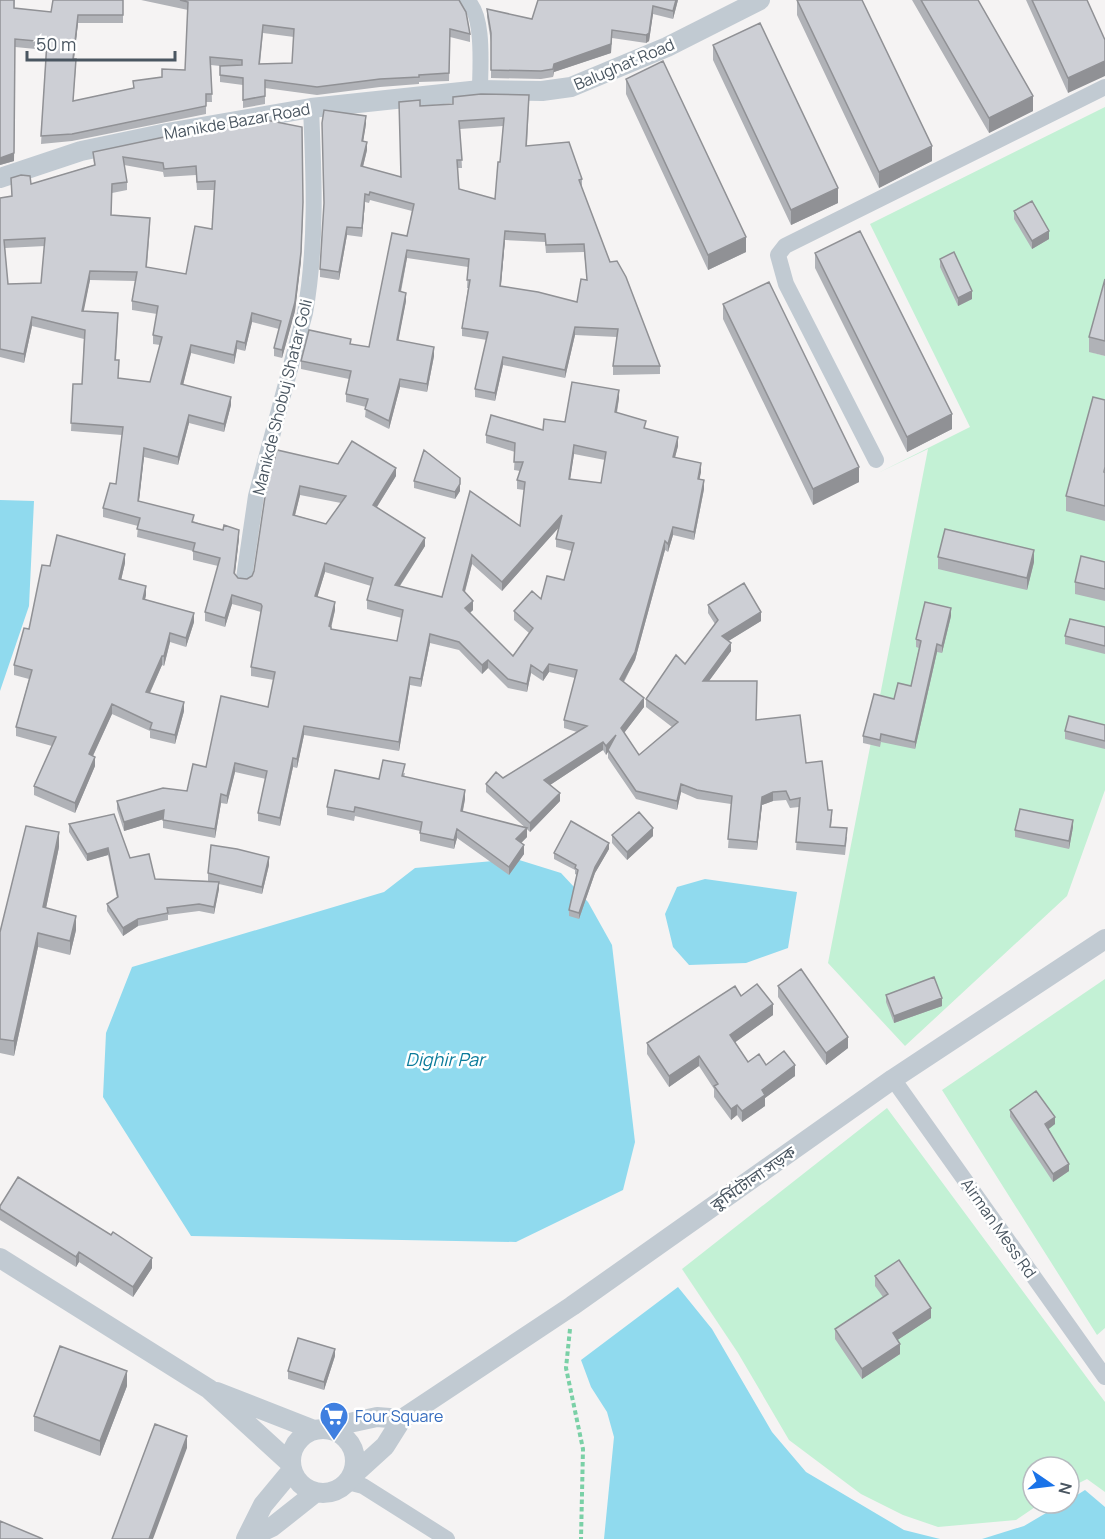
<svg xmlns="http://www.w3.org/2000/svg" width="1105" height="1539" viewBox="0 0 1105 1539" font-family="Manrope,'Noto Sans Bengali',sans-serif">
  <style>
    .green { fill: #c3f1d5 }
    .water { fill: #90daee }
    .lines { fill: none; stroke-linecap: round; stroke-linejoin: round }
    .path { stroke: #7ad0a6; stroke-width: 4; stroke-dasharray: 4.5 3; stroke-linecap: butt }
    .minor { stroke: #c1cad2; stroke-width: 16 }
    .tertiary { stroke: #c1cad2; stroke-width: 20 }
    .wall { fill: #b0b2b7; fill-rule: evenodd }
    .shaded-wall { fill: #909195 }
    .building { fill: #cdcfd5; stroke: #909195; stroke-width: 1.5; fill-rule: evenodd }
    .labels { text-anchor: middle; stroke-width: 5; stroke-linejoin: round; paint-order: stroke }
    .street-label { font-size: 16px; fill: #4a5661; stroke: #fff }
    .shop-label { font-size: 16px; fill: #366cbe; stroke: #fff; text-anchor: start }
    .water-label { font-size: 18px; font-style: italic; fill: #0c7c9b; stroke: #fff }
  </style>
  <rect width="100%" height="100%" fill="#f5f3f3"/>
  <path class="green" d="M 1105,107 L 1105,312 L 1094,353 L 1105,356 L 1105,790 L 1067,896 L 905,1046 L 828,963 L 928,449 L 878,473 L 970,427 L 870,224 Z
    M 1105,979 L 1105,1328 L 1097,1335 L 942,1090 Z
    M 887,1108 L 1105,1402 L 1105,1492 L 1087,1479 L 1069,1488 L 1069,1467 L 1033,1467 L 1033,1503 L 1041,1503 L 1016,1520 L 938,1527 L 903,1515 L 861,1494 L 789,1440 L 738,1353 L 682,1269 Z"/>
  <path class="water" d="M 0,500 L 34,501 L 29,606 L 0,691 Z
    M 516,859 L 561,873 L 588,902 L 612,945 L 635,1142 L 623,1190 L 516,1242 L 191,1236 L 103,1097 L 106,1033 L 132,967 L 384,892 L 415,868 Z
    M 705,879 L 797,892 L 788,948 L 746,963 L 689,965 L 673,947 L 665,914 L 677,887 Z
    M 678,1287 L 712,1329 L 772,1432 L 806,1472 L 904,1530 L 940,1539 L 604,1539 L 614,1437 L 607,1412 L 591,1387 L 581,1360 Z
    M 1085,1490 L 1105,1507 L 1105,1539 L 982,1539 L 1024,1526 L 1063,1503 L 1069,1503 L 1069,1500 Z"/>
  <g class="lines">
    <path class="path" d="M 570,1329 L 566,1368 L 583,1449 L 581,1539"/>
    <path class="minor" d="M 466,0 C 485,13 480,69 480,90
      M 876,460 L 786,284 L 778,255 L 785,246 L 1105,87
      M 244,578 L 256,496 L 305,313 C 317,245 314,176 311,108
      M 893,1079 L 1105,1377
      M 348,1482 L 363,1486 L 447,1539"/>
    <path class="tertiary" d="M 0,178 L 81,151 L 167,133 L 311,108 L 480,90 L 542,91 L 571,87 L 667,47 L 760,0
      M 0,1258 L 209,1389 L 290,1463
      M 217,1392 L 314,1430
      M 326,1428 L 377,1417 L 402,1419
      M291 1461a32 32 0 1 1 64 0a32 32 0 1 1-64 0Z
      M 352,1476 L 385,1446 L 402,1419 L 572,1306 L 893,1079 L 1105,939
      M 246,1539 L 272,1527 L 315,1493
      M 246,1539 L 263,1505 L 292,1470"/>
  </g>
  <path class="wall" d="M 0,0 L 15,0 L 14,9 L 51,12 L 123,0 L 123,23 L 78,23 L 74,59 L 76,67 L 73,101 L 133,88 L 133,81 L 162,77 L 185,70 L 188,10 L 141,0 L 459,0 L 470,34 L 470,42 L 450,37 L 449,81 L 419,82 L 419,84 L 380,87 L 317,95 L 265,88 L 265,104 L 243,108 L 243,85 L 220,82 L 220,66 L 211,65 L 212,102 L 206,102 L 206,114 L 72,141 L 41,144 L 46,50 L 15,47 L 14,161 L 0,165 ZM 263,33 L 294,37 L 292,63 L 260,64 Z
    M 678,0 L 673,19 L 653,14 L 649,41 L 646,43 L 612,38 L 611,53 L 554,72 L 553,77 L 541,79 L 491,78 L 491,42 L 487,17 L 487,9 L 532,19 Z
    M 797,0 L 932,161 L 879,188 L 797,15 Z
    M 912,0 L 978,0 L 1033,111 L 989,133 Z
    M 1026,0 L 1087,0 L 1068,93 Z
    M 713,45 L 838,203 L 791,225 L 713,60 Z
    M 626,79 L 746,252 L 708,270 L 626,94 Z
    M 529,103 L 527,146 L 582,179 L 582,188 L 610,262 L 660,366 L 660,374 L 613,375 L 613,366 L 617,337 L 575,335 L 565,378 L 503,365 L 495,401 L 475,397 L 475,389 L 487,340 L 462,336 L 462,328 L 468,288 L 467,288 L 468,267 L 407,258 L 401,292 L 406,301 L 398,340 L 434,356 L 427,392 L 400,387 L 389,429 L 365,417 L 366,407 L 346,402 L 346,394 L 349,379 L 301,369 L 301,361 L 351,344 L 369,347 L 407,236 L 412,211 L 370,200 L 369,203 L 365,202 L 362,237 L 347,235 L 339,280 L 320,277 L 320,269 L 366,124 L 363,141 L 367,150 L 363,167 L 401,177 L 420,106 ZM 503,126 L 500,162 L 495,199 L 459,189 L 457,168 L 462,168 L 460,129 ZM 505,240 L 545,242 L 546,253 L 584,252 L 587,279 L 577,302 L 501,286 Z
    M 169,136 L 301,261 L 295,311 L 282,358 L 274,356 L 274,348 L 279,329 L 252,322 L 245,351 L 237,349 L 234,364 L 191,353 L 183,385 L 231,405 L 224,432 L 189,423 L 178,465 L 144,457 L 139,501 L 239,538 L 235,574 L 238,578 L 247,579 L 252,576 L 254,571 L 266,490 L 396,476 L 377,507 L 425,546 L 400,586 L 442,597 L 470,491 L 520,526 L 524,490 L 517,489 L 517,480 L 520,471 L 514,470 L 515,452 L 486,443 L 486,435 L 543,430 L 565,422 L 619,398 L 617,413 L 678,446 L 675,457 L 701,472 L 699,479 L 704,489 L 694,540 L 673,535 L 668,552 L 665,550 L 635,660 L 624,682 L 644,707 L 624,733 L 639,755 L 672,727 L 646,707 L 646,699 L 685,664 L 715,624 L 708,613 L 708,605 L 761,621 L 728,641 L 731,651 L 709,681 L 756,720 L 806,763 L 832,819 L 831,827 L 847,837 L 845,855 L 796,850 L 799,807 L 790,808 L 786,800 L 773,801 L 762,805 L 757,850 L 728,848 L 731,804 L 697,799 L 681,792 L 677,810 L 636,799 L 608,758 L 608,752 L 606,755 L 603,750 L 550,785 L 560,801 L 530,832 L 486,792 L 486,784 L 503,778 L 577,732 L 564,728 L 564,720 L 575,678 L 549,672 L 543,681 L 531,673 L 527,692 L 508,688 L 488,668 L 482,674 L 459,650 L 430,643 L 421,687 L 410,685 L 399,751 L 304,735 L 297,768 L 293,767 L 280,826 L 258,821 L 258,813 L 266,779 L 235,772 L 227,804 L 221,803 L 215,838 L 163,828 L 163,819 L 124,831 L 117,809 L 117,801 L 187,791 L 206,767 L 268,707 L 274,680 L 251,676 L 251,667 L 261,612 L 232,604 L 225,627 L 205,621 L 205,612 L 218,566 L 193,560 L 193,551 L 137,537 L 138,526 L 103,517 L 103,508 L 116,484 L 122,435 L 71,431 L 73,384 L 82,384 L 84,339 L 32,326 L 24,363 L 0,357 L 0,198 L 12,197 L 11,178 L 31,184 L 94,165 L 93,152 ZM 124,165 L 163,172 L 164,177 L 196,175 L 197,190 L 214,190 L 212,229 L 186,274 L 147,267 L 150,227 L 111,215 L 112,193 L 127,190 L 127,182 ZM 45,246 L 41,283 L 8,284 L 5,248 ZM 90,280 L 135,281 L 132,301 L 132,310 L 157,314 L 153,335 L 153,344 L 160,345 L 150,382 L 118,378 L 116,360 L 118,322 L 83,311 ZM 574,454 L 605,460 L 601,483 L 570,479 ZM 300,495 L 341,503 L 326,524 L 295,515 ZM 559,527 L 556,539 L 556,547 L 572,551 L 564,580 L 541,599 L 514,611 L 514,620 L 529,633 L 513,656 L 470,613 L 473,610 L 465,592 L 472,564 L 502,591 ZM 325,572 L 371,586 L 367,600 L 367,609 L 402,618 L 397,641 L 331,629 L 335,610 L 317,597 Z
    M 1014,211 L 1049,239 L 1032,249 L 1014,219 Z
    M 815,253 L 952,429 L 907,452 L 815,268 Z
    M 940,259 L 972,299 L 958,306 L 940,267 Z
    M 1105,279 L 1105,356 L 1089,352 L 1089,337 Z
    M 723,304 L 859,482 L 813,505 L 723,319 Z
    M 1105,400 L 1105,521 L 1066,511 L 1066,496 Z
    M 414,481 L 460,491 L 455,499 L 414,488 Z
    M 938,557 L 1034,562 L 1027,590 L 938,569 Z
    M 1105,562 L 1105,601 L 1075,594 L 1075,582 Z
    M 125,563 L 121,580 L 146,595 L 145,599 L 194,622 L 186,647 L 170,642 L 164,666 L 162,665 L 150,693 L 184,711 L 175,744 L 150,738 L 150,731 L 112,714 L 93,756 L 95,766 L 75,813 L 34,795 L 34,786 L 52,746 L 16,736 L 16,727 L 29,679 L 14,675 L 14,665 L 29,629 L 50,566 Z
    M 951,616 L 942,653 L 937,652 L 915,749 L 881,742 L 880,747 L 863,743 L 863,736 L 894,699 L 911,686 L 919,648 L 916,647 L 916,639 Z
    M 1105,627 L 1105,654 L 1065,644 L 1065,636 Z
    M 1105,725 L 1105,749 L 1065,739 L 1065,731 Z
    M 405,773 L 404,777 L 465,799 L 463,811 L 527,837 L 521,843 L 524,854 L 509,875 L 457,838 L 454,849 L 420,841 L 420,831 L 355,816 L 354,821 L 327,815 L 327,807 L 379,779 Z
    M 69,824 L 130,858 L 155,879 L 208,881 L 208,873 L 269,865 L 262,894 L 219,884 L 219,889 L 214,914 L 199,911 L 168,915 L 168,920 L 138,926 L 123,936 L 107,911 L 107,904 L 117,898 L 108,855 L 87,861 L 69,832 Z
    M 1073,827 L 1069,849 L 1015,837 L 1015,830 Z
    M 612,835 L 653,836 L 627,860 L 612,843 Z
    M 59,847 L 46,908 L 76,930 L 70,955 L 38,947 L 14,1056 L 0,1053 L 0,932 Z
    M 609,849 L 595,873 L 579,919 L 569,916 L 569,910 L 577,875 L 575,874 L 575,870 L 554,859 L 554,853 Z
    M 778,986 L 848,1048 L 826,1065 L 778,997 Z
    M 886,995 L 942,1006 L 894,1023 L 886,1002 Z
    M 741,996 L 773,1015 L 735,1042 L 748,1062 L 766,1065 L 795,1076 L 765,1098 L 765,1106 L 742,1122 L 737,1115 L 731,1120 L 714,1097 L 714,1089 L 699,1066 L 669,1087 L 647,1054 L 647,1043 Z
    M 1010,1110 L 1055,1124 L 1048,1129 L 1069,1171 L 1053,1182 L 1010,1117 Z
    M 0,1206 L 152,1268 L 133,1297 L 79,1262 L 76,1267 L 0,1220 Z
    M 875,1276 L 931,1318 L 897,1340 L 900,1354 L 862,1379 L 835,1339 L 835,1329 L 883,1297 L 875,1286 Z
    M 335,1356 L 324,1390 L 288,1379 L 288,1371 Z
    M 127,1386 L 100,1456 L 34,1431 L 34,1416 Z"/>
  <path class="shaded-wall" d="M 676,0 L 678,0 L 673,19 L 673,11 Z
    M 653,6 L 653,14 L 649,41 L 646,43 L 646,35 Z
    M 78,15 L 78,23 L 73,67 L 73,59 Z
    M 612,30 L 611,53 L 554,72 L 553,77 L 554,64 Z
    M 15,39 L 14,161 L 0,165 L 0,158 Z
    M 1105,61 L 1105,76 L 1068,93 L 1068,78 Z
    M 1033,96 L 1033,111 L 989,133 L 989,118 Z
    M 366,116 L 366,124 L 362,149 L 362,141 Z
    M 367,142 L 367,150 L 361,174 L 361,166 Z
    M 932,146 L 932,161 L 879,188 L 879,172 Z
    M 838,188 L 838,203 L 791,225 L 791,210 Z
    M 365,194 L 365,202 L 362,237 L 362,228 Z
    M 303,210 L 301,261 L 295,311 L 282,358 L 282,350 Z
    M 347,227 L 347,235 L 339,280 L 339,272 Z
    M 505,231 L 505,240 L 500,295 L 500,286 Z
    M 1049,231 L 1049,239 L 1032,249 L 1032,241 Z
    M 746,237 L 746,252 L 708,270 L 708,255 Z
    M 407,250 L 407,258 L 399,299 L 399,291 Z
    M 90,271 L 90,280 L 82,320 L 82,311 Z
    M 972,291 L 972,299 L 958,306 L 958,298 Z
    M 406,293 L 406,301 L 397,348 L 397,340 Z
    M 252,313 L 252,322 L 245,351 L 245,343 Z
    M 32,317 L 32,326 L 24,363 L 24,354 Z
    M 575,327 L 575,335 L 565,378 L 565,370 Z
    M 237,341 L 237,349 L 234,364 L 234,355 Z
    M 191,345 L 191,353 L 181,393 L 181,384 Z
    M 434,347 L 434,356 L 427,392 L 427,384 Z
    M 503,357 L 503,365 L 495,401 L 495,393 Z
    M 400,379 L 400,387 L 389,429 L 389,421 Z
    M 619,390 L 619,398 L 615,421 L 615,412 Z
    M 231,397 L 231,405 L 224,432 L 224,424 Z
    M 952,414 L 952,429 L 907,452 L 907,437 Z
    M 189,415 L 189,423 L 178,465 L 178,457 Z
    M 678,437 L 678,446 L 673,465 L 673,457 Z
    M 574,445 L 574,454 L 569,487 L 569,479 Z
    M 144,448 L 144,457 L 138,509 L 138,501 Z
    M 701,463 L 701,472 L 698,487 L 698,479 Z
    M 859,467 L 859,482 L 813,505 L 813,489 Z
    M 396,468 L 396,476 L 373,513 L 373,505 Z
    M 704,480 L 704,489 L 694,540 L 694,532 Z
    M 460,484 L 460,491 L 455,499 L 455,492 Z
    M 300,486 L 300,495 L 293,523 L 293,515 Z
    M 562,515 L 562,524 L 502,591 L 502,582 Z
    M 673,527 L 673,535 L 668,552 L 668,544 Z
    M 239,530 L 239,538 L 234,581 L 234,573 Z
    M 425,538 L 425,546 L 395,593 L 395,585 Z
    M 665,541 L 665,550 L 635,660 L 620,688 L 620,679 Z
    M 1034,550 L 1034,562 L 1027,590 L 1027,578 Z
    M 125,554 L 125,563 L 119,589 L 119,579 Z
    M 472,555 L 472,564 L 463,598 L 463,590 Z
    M 325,563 L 325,572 L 315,605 L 315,596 Z
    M 146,586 L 146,595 L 143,608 L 143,599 Z
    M 232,595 L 232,604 L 225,627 L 225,618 Z
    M 473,601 L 473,610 L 465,617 L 465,608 Z
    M 335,602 L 335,610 L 329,635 L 329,626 Z
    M 951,608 L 951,616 L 942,653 L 942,646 Z
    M 761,612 L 761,621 L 722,645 L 722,636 Z
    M 194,613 L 194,622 L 186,647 L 186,638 Z
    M 170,633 L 170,642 L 164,666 L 164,656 Z
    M 430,634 L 430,643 L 421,687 L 421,679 Z
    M 731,643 L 731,651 L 703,689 L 703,681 Z
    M 937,644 L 937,652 L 915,749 L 915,742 Z
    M 162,656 L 162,665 L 146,701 L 146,692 Z
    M 488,660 L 488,668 L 482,674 L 482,665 Z
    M 549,664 L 549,672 L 543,681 L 543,673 Z
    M 531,665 L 531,673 L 527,692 L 527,684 Z
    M 410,677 L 410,685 L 399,751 L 399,742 Z
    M 644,698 L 644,707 L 621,737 L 621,728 Z
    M 184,702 L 184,711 L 175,744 L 175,735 Z
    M 112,704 L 112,714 L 89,764 L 89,754 Z
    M 304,726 L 304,735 L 297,768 L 297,759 Z
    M 616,735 L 608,750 L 608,752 L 606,755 L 606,746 Z
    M 603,742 L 603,750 L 544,789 L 544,780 Z
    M 95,757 L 95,766 L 75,813 L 75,803 Z
    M 293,758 L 293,767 L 280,826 L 280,818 Z
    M 235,763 L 235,772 L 227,804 L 227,796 Z
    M 681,784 L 681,792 L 677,810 L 677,801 Z
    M 465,790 L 465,799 L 461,819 L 461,811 Z
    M 773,792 L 773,801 L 762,805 L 757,850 L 757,842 L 762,797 Z
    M 560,793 L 560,801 L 530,832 L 530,823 Z
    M 221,794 L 221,803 L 215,838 L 215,829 Z
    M 164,810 L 164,819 L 124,831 L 124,822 Z
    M 1073,820 L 1073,827 L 1069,849 L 1069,841 Z
    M 527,828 L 527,837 L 516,848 L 516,839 Z
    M 653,828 L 653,836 L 627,860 L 627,852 Z
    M 457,829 L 457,838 L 454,849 L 454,840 Z
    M 59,832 L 59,847 L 43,922 L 43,907 Z
    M 609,843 L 609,849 L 595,873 L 579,919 L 579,913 L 595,867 Z
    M 524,845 L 524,854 L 509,875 L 509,867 Z
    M 108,848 L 108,855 L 87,861 L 87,854 Z
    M 269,857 L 269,865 L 262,894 L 262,887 Z
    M 219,882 L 219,889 L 214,914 L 214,907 Z
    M 76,916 L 76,930 L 70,955 L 70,941 Z
    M 138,919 L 138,926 L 123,936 L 123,928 Z
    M 38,933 L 38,947 L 14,1056 L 14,1041 Z
    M 942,998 L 942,1006 L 894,1023 L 894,1016 Z
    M 773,1004 L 773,1015 L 730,1046 L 730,1035 Z
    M 848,1037 L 848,1048 L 826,1065 L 826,1053 Z
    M 699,1056 L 699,1066 L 669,1087 L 669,1076 Z
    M 795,1065 L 795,1076 L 765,1098 L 765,1106 L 742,1122 L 742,1111 L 762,1090 Z
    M 737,1105 L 737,1115 L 731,1120 L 731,1109 Z
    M 1055,1117 L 1055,1124 L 1045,1132 L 1045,1124 Z
    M 1069,1164 L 1069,1171 L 1053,1182 L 1053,1174 Z
    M 79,1252 L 79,1262 L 76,1267 L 76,1257 Z
    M 152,1258 L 152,1268 L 133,1297 L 133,1287 Z
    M 931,1308 L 931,1318 L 893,1343 L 893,1333 Z
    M 900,1344 L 900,1354 L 862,1379 L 862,1369 Z
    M 335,1349 L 335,1356 L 324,1390 L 324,1382 Z
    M 127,1371 L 127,1386 L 100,1456 L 100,1441 Z
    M 187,1436 L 187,1448 L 153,1539 L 149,1539 Z"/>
  <path class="building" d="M 0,0 L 14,0 L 14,8 L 51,12 L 53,0 L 123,0 L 123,15 L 78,15 L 73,59 L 76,59 L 73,101 L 134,88 L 133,81 L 162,77 L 162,69 L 185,70 L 188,2 L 180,0 L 459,0 L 466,12 L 470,34 L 450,29 L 449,73 L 419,75 L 419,77 L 380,79 L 317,87 L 265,80 L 265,96 L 243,100 L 243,78 L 220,75 L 220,66 L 242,65 L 242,60 L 210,57 L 212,94 L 206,94 L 206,106 L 72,134 L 41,136 L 47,42 L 15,39 L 14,153 L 0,158 ZM 263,25 L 294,29 L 292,63 L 259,64 Z
    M 538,0 L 676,0 L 673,11 L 653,6 L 649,33 L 646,35 L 612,30 L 611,44 L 554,64 L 553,69 L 541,71 L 491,70 L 491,33 L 487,9 L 532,19 Z
    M 797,0 L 862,0 L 932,146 L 879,172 Z
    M 921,0 L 978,0 L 1033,96 L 989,118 Z
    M 1032,0 L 1087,0 L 1105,40 L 1105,61 L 1068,78 Z
    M 760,23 L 838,188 L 791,210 L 713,45 Z
    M 663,61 L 746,237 L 708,255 L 626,79 Z
    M 481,94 L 529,95 L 526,146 L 569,142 L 582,179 L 579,180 L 610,262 L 617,261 L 626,277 L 660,366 L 613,366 L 618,329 L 575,327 L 565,370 L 503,357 L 495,393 L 475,389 L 488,332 L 462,328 L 470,280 L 467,280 L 469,259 L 407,250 L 399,291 L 406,293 L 397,340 L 434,347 L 427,384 L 400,379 L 389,421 L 365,409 L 368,399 L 346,394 L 351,371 L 301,361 L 309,330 L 351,339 L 350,344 L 369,347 L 392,233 L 407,236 L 414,204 L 370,192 L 369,195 L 365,194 L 362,228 L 347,227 L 339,272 L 320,269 L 324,203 L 322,123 L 324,110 L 366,116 L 362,141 L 367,142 L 361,166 L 401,177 L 399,102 L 420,100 L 420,106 L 453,104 L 453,97 ZM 504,118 L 500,162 L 498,162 L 495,199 L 459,189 L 457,160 L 462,160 L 459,121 ZM 505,231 L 545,234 L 546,245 L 584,244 L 587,280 L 581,279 L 577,302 L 538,292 L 500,286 Z
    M 266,120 L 302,127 L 303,202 L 301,252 L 295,302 L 282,350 L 274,348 L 281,321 L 252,313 L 245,343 L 237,341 L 234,355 L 191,345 L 181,384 L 231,397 L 224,424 L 189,415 L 178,457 L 144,448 L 138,501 L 194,515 L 192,522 L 223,530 L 224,525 L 239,530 L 234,573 L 238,578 L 247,579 L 252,576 L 254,571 L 266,490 L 277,450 L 338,464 L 352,441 L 396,468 L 373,505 L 425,538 L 395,585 L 442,597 L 470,491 L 520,526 L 525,482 L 517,480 L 523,462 L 514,462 L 515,443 L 486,435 L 491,415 L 543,430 L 544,419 L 565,422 L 572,382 L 619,390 L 615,412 L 646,421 L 644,428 L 678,437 L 673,457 L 701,463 L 698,479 L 704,480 L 694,532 L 673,527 L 668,544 L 665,541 L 635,652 L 620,679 L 644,698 L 621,728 L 639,755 L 678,722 L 646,699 L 676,655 L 685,664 L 718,620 L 708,605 L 744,583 L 761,612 L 722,636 L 731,643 L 703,681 L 757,681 L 756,720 L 800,715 L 806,763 L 822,761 L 828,810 L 832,810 L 830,827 L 847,828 L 845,846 L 796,842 L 800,798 L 790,800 L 786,791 L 773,792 L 762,797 L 757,842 L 728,839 L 732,796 L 697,790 L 681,784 L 677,801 L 636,791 L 608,750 L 616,735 L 606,746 L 603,742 L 544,780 L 560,793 L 530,823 L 486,784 L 496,772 L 503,778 L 587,726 L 564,720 L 577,670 L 549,664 L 543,673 L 531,665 L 527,684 L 508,679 L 488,660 L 482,665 L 459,642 L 430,634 L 421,679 L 410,677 L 399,742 L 304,726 L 297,759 L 293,758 L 280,818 L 258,813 L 267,771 L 235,763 L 227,796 L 221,794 L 215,829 L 163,820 L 164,810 L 124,822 L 117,801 L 163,788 L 187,791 L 193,764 L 206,767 L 221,696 L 268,707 L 275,672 L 251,667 L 262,606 L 261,604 L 232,595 L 225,618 L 205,612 L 220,558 L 193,551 L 195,543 L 137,529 L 140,518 L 103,508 L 110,483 L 116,484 L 123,427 L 71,423 L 73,384 L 82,384 L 85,330 L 32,317 L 24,354 L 0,349 L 0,198 L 12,196 L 11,178 L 21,175 L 30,176 L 31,184 L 95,165 L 93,152 L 169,136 L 226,126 L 244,126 L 244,123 ZM 123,157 L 163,163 L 164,169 L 196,166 L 197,182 L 215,181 L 212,229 L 195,226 L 186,274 L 146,267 L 150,218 L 111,215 L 112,184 L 127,182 ZM 45,238 L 41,283 L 8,284 L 4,240 ZM 90,271 L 137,272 L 132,301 L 158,306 L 153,335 L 162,337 L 150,382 L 118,378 L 119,360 L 115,360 L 118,313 L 82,311 ZM 574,445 L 606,452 L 601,483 L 569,479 ZM 300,486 L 346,496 L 326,524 L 293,515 ZM 562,515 L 556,539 L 574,543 L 564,580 L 547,576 L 541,599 L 532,591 L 514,611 L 533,628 L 513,656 L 465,608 L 473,601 L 463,590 L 472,555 L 502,582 ZM 325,563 L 373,578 L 367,600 L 403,610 L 397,641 L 331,629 L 331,627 L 329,626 L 335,602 L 315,596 Z
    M 1032,201 L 1049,231 L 1032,241 L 1014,211 Z
    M 860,231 L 952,414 L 907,437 L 815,253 Z
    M 954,252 L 972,291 L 958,298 L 940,259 Z
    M 1105,279 L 1105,341 L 1089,337 Z
    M 769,282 L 859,467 L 813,489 L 723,304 Z
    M 1093,397 L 1105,400 L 1105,467 L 1104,472 L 1105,473 L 1105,506 L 1066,496 Z
    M 424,450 L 460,478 L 460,484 L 455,492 L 414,481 Z
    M 945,529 L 1034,550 L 1027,578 L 938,557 Z
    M 57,535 L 125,554 L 119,579 L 146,586 L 143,599 L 194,613 L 186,638 L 170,633 L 164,656 L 162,656 L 146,692 L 184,702 L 175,735 L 150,729 L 152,723 L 112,704 L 89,754 L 95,757 L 75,803 L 34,786 L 56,737 L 16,727 L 32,670 L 14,665 L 24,628 L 29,629 L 42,565 L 50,566 Z
    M 1081,556 L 1105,562 L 1105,589 L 1075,582 Z
    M 925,602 L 951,608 L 942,646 L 937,644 L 915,742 L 881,734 L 880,740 L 863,736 L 874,694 L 894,699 L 898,683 L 911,686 L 921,641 L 916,639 Z
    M 1070,619 L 1105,627 L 1105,646 L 1065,636 Z
    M 1069,716 L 1105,725 L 1105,741 L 1065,731 Z
    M 383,760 L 405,764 L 402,776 L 465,790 L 461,811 L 527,828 L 516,839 L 524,845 L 509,867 L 457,829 L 454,840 L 420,833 L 422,822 L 355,807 L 354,812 L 327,807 L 335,770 L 379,779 Z
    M 1020,809 L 1073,820 L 1069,841 L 1015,830 Z
    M 639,812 L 653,828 L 627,852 L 612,835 Z
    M 114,814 L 130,858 L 149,854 L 155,879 L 219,882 L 214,907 L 199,904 L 167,908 L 168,913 L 138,919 L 123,928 L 107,904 L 118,897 L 108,848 L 87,854 L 69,824 Z
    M 571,821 L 609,843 L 595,867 L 579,913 L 569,910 L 578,870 L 575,868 L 576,865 L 554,853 Z
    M 26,826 L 59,832 L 43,907 L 76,916 L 70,941 L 38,933 L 14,1041 L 0,1039 L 0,932 Z
    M 211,845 L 237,849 L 269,857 L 262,887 L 208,873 Z
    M 801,969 L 848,1037 L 826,1053 L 778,986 Z
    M 934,977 L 942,998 L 894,1016 L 886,995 Z
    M 757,984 L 773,1004 L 730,1035 L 748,1062 L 759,1054 L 766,1065 L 784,1051 L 795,1065 L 762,1090 L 765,1095 L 742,1111 L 737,1105 L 731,1109 L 714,1086 L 718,1084 L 699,1056 L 669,1076 L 647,1043 L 735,986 L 741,996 Z
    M 1036,1091 L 1055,1117 L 1045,1124 L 1069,1164 L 1053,1174 L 1010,1110 Z
    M 18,1177 L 111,1235 L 113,1232 L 152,1258 L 133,1287 L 79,1252 L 76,1257 L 0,1209 L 0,1206 Z
    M 899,1260 L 931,1308 L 893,1333 L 900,1344 L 862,1369 L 835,1329 L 888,1294 L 875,1276 Z
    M 298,1338 L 335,1349 L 324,1382 L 288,1371 Z
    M 60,1346 L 127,1371 L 100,1441 L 34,1416 Z
    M 155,1424 L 187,1436 L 149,1539 L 112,1539 Z
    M 0,1521 L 43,1539 L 0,1539 Z"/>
  <defs>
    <g id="supermarket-pin" transform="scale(1.5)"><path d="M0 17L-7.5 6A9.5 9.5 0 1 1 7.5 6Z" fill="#3f7fe0" stroke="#fff"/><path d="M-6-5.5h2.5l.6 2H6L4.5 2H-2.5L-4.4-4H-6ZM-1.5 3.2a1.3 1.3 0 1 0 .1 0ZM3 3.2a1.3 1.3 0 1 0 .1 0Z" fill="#fff"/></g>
  </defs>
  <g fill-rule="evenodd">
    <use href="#supermarket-pin" x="334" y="1416"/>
  </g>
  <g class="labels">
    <g class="street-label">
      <text transform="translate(624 64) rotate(-23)" y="6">Balughat Road</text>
      <text transform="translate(237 121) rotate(-10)" y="6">Manikde Bazar Road</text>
      <text transform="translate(282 397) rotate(-76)" y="6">Manikde Shobuj Shatar Goli</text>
      <text transform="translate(753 1178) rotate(-35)" y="6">কুর্মিটোলা সড়ক</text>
      <text transform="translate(999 1228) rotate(55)" y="6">Airman Mess Rd</text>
    </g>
    <g class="shop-label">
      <text x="355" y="1422">Four Square</text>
    </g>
    <g class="water-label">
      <text x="445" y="1066">Dighir Par</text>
    </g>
  </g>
  <g transform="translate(1051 1485) rotate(104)"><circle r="28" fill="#ffffff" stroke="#b7bbc0" stroke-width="1.5"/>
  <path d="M0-4.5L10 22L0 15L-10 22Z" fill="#1a73e8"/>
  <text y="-9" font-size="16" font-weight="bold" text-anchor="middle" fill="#4a5661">N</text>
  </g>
  <path d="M27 51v9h148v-9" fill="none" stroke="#4a5661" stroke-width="3"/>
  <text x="36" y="51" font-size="18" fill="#4a5661" stroke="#ffffff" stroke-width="4.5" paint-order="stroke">50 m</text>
</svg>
